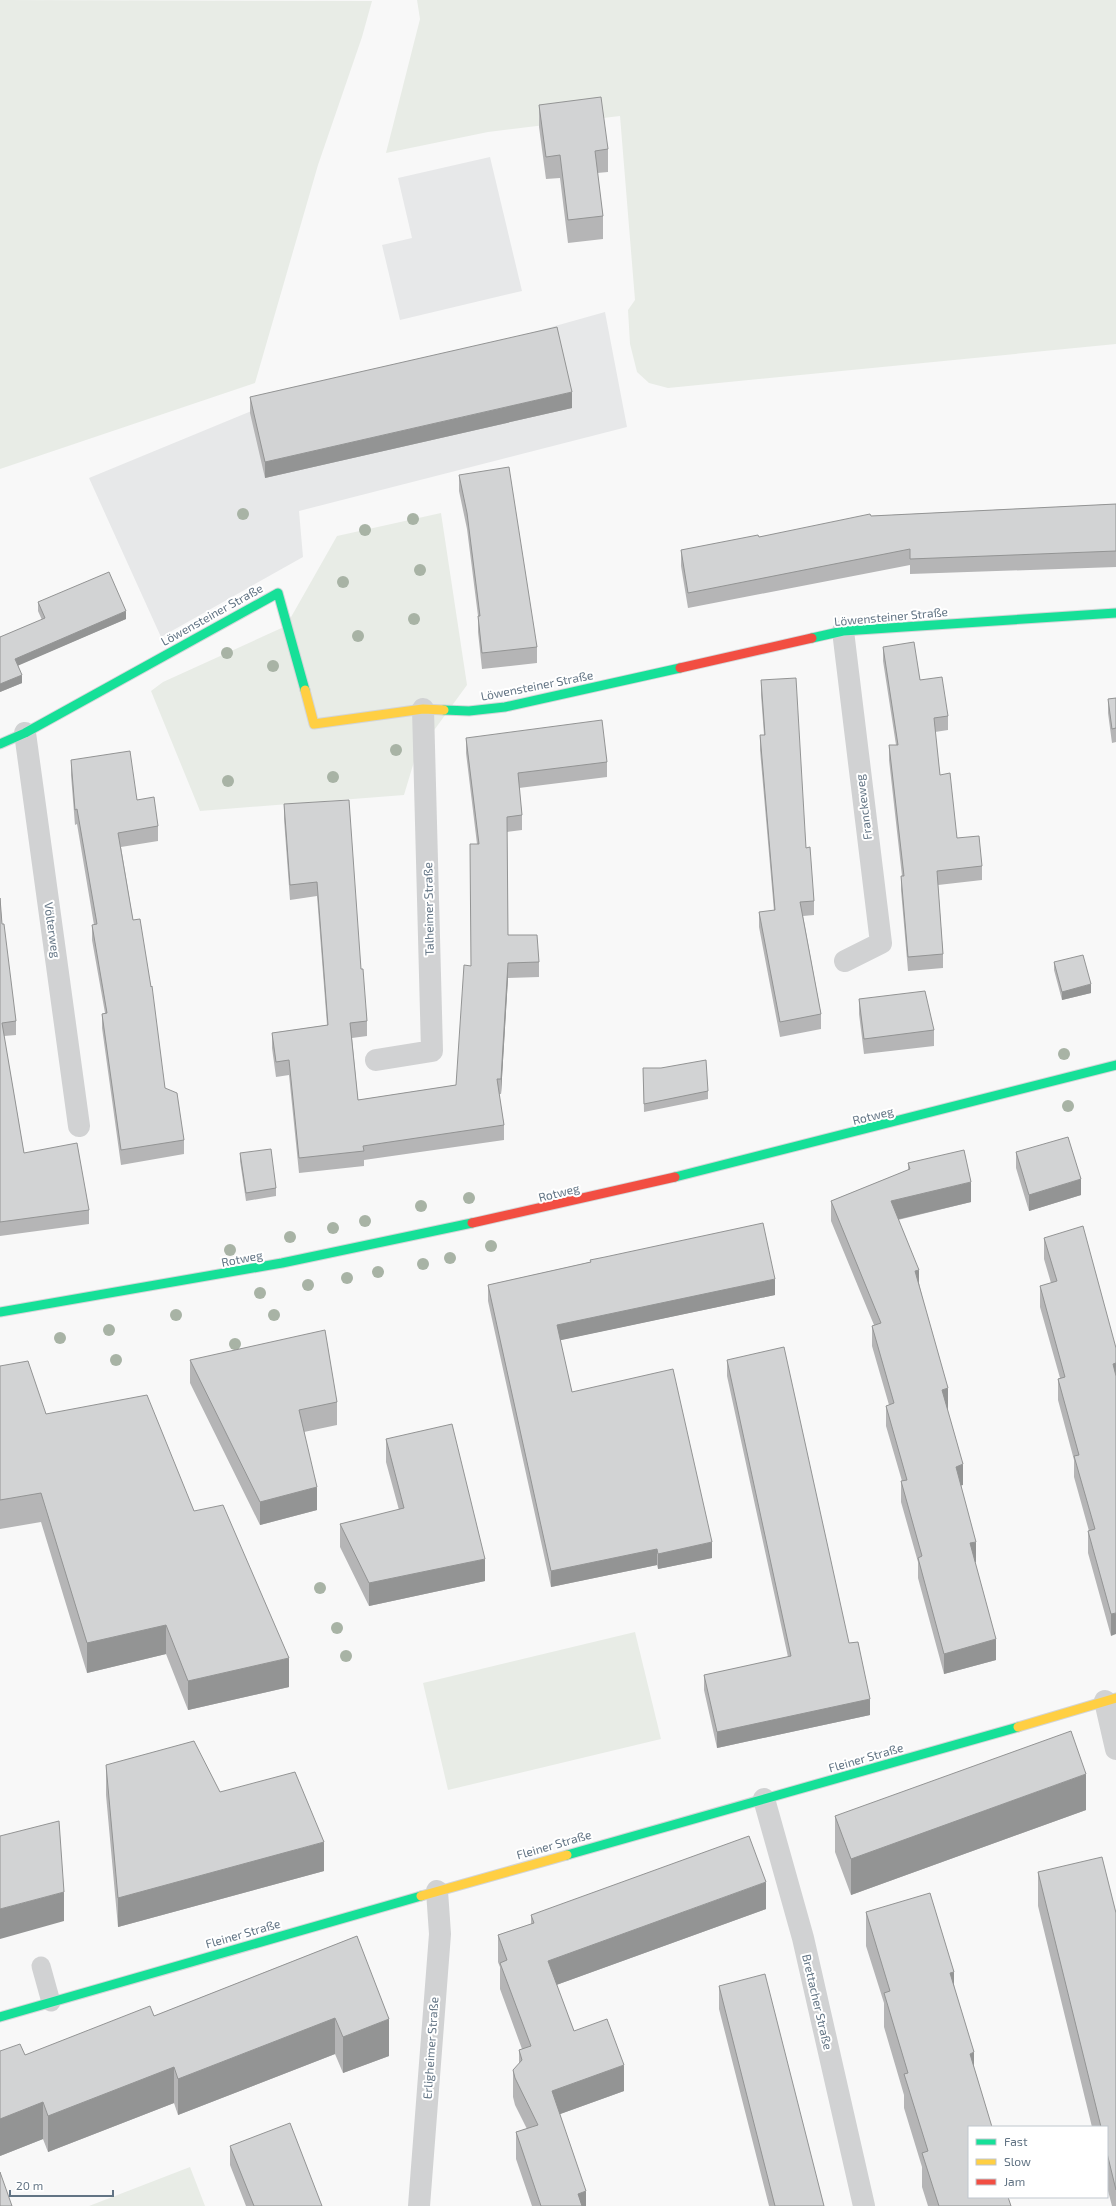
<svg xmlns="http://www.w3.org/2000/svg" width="1116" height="2206" viewBox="0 0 1116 2206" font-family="'Exo 2',sans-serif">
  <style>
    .built { fill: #e7e8e9 }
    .green { fill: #e8ece6 }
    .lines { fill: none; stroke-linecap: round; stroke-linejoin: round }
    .fast-casing { stroke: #d3d5d7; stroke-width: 11 }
    .slow-casing { stroke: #d3d5d7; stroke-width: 11 }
    .jam-casing { stroke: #d3d5d7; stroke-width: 11 }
    .lane { stroke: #d1d2d3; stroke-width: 19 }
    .street { stroke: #d1d2d3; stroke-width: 22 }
    .fast { stroke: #16e098; stroke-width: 9 }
    .slow { stroke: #ffcf43; stroke-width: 9 }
    .jam { stroke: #f24e42; stroke-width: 9 }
    .tree { fill: #a8b3a5 }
    .wall { fill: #b5b5b6 }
    .shaded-wall { fill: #939494 }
    .building { fill: #d2d3d4; stroke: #939494 }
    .labels { text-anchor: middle; stroke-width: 4; stroke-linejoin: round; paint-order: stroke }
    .street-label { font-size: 12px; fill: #627484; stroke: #fff }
  </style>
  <rect width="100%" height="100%" fill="#f8f8f8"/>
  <path class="built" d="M 490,157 L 522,291 L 400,320 L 382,245 L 412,238 L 398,178 Z
    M 605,312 L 627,427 L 299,511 L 303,557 L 161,637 L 89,478 L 249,412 Z"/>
  <path class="green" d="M 0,0 L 372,1 L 362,37 L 318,165 L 255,383 L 0,469 Z
    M 417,0 L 1116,0 L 1116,344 L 668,388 L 649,383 L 637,372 L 630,344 L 628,310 L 635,300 L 620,116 L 488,132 L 386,153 L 420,19 Z
    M 441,513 L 467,685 L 416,755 L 404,795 L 200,811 L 151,691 L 163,682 L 286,626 L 337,536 Z
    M 635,1632 L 661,1739 L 448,1790 L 423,1683 Z
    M 190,2167 L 205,2206 L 89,2206 Z"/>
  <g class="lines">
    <g class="fast-casing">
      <path id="fast" d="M 812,638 L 843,631 L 1116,613
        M 444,710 L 469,711 L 505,707 L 680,668
        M 0,744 L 25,733 L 278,593 L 305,690
        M 675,1177 L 1116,1065
        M 0,1312 L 282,1263 L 472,1223
        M 567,1855 L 1018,1727
        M 0,2017 L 421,1896"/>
    </g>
    <g class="slow-casing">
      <path id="slow" d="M 305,690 L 314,724 L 423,709 L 444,710
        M 1018,1727 L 1116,1698
        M 421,1896 L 567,1855"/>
    </g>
    <g class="jam-casing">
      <path id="jam" d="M 680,668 L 812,638
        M 472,1223 L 675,1177"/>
    </g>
    <path class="lane" d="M 41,1966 L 51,2002"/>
    <path class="street" d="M 843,631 L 881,943 L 845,961
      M 25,733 L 79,1126
      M 376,1060 L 432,1051 L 423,709
      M 1105,1701 L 1116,1749
      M 764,1799 L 803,1938 L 864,2206
      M 419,2206 L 440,1934 L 437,1891"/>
    <use href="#fast" class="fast"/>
    <use href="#slow" class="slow"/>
    <use href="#jam" class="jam"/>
  </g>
  <g class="tree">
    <circle cx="243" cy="514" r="6"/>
    <circle cx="413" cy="519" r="6"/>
    <circle cx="365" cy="530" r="6"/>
    <circle cx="420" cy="570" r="6"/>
    <circle cx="343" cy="582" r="6"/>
    <circle cx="414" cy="619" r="6"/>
    <circle cx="358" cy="636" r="6"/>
    <circle cx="227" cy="653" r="6"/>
    <circle cx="273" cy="666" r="6"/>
    <circle cx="396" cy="750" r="6"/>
    <circle cx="333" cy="777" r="6"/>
    <circle cx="228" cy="781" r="6"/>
    <circle cx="1064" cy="1054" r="6"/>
    <circle cx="1068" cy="1106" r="6"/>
    <circle cx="469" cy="1198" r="6"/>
    <circle cx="421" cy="1206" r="6"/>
    <circle cx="365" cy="1221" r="6"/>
    <circle cx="333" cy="1228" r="6"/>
    <circle cx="290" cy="1237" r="6"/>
    <circle cx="491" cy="1246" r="6"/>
    <circle cx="230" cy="1250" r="6"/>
    <circle cx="450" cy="1258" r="6"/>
    <circle cx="423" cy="1264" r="6"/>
    <circle cx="378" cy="1272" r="6"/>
    <circle cx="347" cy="1278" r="6"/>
    <circle cx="308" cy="1285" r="6"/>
    <circle cx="260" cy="1293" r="6"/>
    <circle cx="176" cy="1315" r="6"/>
    <circle cx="274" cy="1315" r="6"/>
    <circle cx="109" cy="1330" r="6"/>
    <circle cx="60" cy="1338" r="6"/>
    <circle cx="235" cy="1344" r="6"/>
    <circle cx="116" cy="1360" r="6"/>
    <circle cx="320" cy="1588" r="6"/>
    <circle cx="337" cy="1628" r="6"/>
    <circle cx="346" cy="1656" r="6"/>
  </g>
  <path class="wall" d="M 539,105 L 608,149 L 608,172 L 597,173 L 603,216 L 603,239 L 568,243 L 560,178 L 546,179 L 539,127 Z
    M 250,397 L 572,408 L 265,478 L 250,413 Z
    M 459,475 L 537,647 L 537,663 L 482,669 L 478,632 L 478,616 L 467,529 L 459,491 Z
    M 1116,504 L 1116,567 L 910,574 L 910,565 L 688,608 L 681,566 L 681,550 L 759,537 L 871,516 Z
    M 38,602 L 126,619 L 18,665 L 22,683 L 0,692 L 0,637 L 42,620 L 38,611 Z
    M 883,647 L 920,680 L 948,716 L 948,730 L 935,732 L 940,775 L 957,838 L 982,866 L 982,880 L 938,885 L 943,954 L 943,968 L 908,971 L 901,890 L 901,876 L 902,876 L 889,760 L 889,745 L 896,745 L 883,661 Z
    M 761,680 L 806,848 L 814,901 L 814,915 L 803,916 L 821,1014 L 821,1029 L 780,1037 L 759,927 L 759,912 L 774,911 L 760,750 L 760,735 L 764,735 L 761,695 Z
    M 1116,698 L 1116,742 L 1112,743 L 1108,713 L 1108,699 Z
    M 466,738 L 607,762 L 607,777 L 519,788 L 522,815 L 522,830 L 507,832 L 508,935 L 539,962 L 539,977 L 508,978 L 501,1094 L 499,1094 L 504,1125 L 504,1140 L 364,1160 L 364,1166 L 299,1173 L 289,1075 L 276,1077 L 272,1048 L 272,1033 L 327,1025 L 317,896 L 290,900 L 284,819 L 284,804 L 361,969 L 367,1021 L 367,1036 L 352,1038 L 358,1100 L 456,1085 L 471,966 L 477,844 L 466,753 Z
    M 71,760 L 137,800 L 158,826 L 158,841 L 121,847 L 133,920 L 165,1088 L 184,1140 L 184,1154 L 121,1165 L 102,1028 L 102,1014 L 105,1013 L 92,940 L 92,925 L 94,925 L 77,824 L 75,825 L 71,775 Z
    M 0,898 L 2,924 L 16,1021 L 16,1035 L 4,1036 L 24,1153 L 89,1210 L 89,1224 L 0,1236 Z
    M 1054,962 L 1091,993 L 1062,1000 L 1054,970 Z
    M 859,999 L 934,1030 L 934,1046 L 864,1054 L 859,1014 Z
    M 643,1068 L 708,1091 L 708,1099 L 644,1112 Z
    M 1016,1152 L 1081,1195 L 1029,1211 L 1016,1168 Z
    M 240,1153 L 276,1188 L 276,1196 L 246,1201 L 240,1161 Z
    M 908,1163 L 971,1202 L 898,1220 L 919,1283 L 948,1409 L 947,1409 L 963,1485 L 961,1485 L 976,1562 L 975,1562 L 996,1660 L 944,1674 L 918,1578 L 918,1562 L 901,1502 L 901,1481 L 902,1481 L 886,1426 L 886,1406 L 889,1405 L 872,1346 L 872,1326 L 874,1325 L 831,1221 L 831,1201 L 908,1170 Z
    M 1044,1238 L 1116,1348 L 1111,1636 L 1088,1553 L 1088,1531 L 1089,1531 L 1074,1477 L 1074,1460 L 1058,1400 L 1058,1379 L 1060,1378 L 1040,1307 L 1040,1286 L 1051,1283 L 1044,1259 Z
    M 590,1260 L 775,1295 L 560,1340 L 572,1392 L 712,1558 L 658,1569 L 657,1565 L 551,1587 L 488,1301 L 488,1285 L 590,1262 Z
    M 190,1360 L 337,1402 L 337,1425 L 304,1432 L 317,1510 L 260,1525 L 190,1383 Z
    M 727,1360 L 849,1643 L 870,1715 L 717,1748 L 704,1690 L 704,1675 L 788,1657 L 727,1376 Z
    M 0,1366 L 46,1414 L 194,1511 L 289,1687 L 188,1710 L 166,1654 L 87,1673 L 41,1522 L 0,1529 Z
    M 386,1439 L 485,1581 L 369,1606 L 340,1547 L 340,1524 L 399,1510 L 386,1462 Z
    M 106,1765 L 220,1792 L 324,1871 L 118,1927 L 106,1795 Z
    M 1086,1810 L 851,1895 L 835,1852 L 835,1816 Z
    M 1038,1872 L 1116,1913 L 1116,2206 L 1112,2206 L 1107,2187 L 1107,2127 L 1092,2127 L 1038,1906 Z
    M 766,1909 L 556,1985 L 574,2031 L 624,2091 L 560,2114 L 586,2206 L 532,2206 L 516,2159 L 516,2132 L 527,2129 L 515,2105 L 513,2097 L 513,2070 L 519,2064 L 519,2050 L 522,2049 L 500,1989 L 500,1967 L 498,1962 L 498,1935 L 531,1924 L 531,1915 Z
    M 866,1912 L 954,1984 L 969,2127 L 1011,2206 L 928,2206 L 922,2187 L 922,2167 L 904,2108 L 904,2095 L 884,2027 L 884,2003 L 866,1946 Z
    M 357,1936 L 389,2056 L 343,2073 L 335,2054 L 178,2115 L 174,2103 L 48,2152 L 43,2139 L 0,2156 L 0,2051 L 25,2055 L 154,2016 Z
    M 719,1986 L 824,2206 L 769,2206 L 719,2009 Z
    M 230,2146 L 322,2206 L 246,2206 L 230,2165 Z"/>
  <path class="shaded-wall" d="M 572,392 L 572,408 L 265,478 L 265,462 Z
    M 126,611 L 126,619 L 15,667 L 15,659 Z
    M 22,675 L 22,683 L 0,692 L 0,684 Z
    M 508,963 L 508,978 L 501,1094 L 501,1079 Z
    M 1091,984 L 1091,993 L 1062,1000 L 1062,992 Z
    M 1081,1179 L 1081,1195 L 1029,1211 L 1029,1195 Z
    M 971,1182 L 971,1202 L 891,1221 L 891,1201 Z
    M 919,1270 L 919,1290 L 915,1271 Z
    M 775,1279 L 775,1295 L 557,1341 L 557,1325 Z
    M 1116,1363 L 1116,1384 L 1113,1364 Z
    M 948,1388 L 948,1409 L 942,1410 L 942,1390 Z
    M 963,1464 L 963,1485 L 956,1487 L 956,1467 Z
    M 317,1487 L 317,1510 L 260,1525 L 260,1502 Z
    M 712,1542 L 712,1558 L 658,1569 L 658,1554 Z
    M 976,1542 L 976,1562 L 970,1564 L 970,1543 Z
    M 657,1549 L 657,1565 L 551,1587 L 551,1571 Z
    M 485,1559 L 485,1581 L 369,1606 L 369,1583 Z
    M 1116,1613 L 1116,1634 L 1111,1636 L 1111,1614 Z
    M 166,1625 L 166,1654 L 87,1673 L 87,1643 Z
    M 996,1639 L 996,1660 L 944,1674 L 944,1654 Z
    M 289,1658 L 289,1687 L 188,1710 L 188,1681 Z
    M 870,1699 L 870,1715 L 717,1748 L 717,1732 Z
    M 1086,1774 L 1086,1810 L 851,1895 L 851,1859 Z
    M 324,1842 L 324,1871 L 118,1927 L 118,1898 Z
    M 766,1882 L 766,1909 L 548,1988 L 548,1961 Z
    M 64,1892 L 64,1921 L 0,1939 L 0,1909 Z
    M 954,1972 L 954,2007 L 950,1973 Z
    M 335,2018 L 335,2054 L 178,2115 L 178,2079 Z
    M 389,2019 L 389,2056 L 343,2073 L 343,2037 Z
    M 974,2052 L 974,2086 L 970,2054 Z
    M 624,2065 L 624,2091 L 552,2117 L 552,2091 Z
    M 174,2067 L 174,2103 L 48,2152 L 48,2116 Z
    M 43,2102 L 43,2139 L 0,2156 L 0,2119 Z
    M 586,2191 L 586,2206 L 578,2206 L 578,2194 Z"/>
  <path class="building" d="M 601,97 L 608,149 L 595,151 L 603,216 L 568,220 L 560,155 L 546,157 L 539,105 Z
    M 557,327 L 572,392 L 265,462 L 250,397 Z
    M 509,467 L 537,647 L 482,653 L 478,616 L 480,616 L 467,513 L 459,475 Z
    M 1116,504 L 1116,551 L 910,559 L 910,549 L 688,593 L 681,550 L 758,535 L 759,537 L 870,514 L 871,516 Z
    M 109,572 L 126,611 L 15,659 L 22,675 L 0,684 L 0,637 L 45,618 L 38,602 Z
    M 914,642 L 920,680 L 942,677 L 948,716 L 934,718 L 940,775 L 950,773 L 957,838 L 979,836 L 982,866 L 937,871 L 943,954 L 908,957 L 901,876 L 904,876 L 889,745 L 898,745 L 883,647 Z
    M 796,678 L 806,848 L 810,847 L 814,901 L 800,902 L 821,1014 L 780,1022 L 759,912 L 775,910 L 760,735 L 765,735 L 761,680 Z
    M 1116,698 L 1116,728 L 1112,729 L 1108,699 Z
    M 602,720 L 607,762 L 518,773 L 522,815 L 507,817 L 508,935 L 537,935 L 539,962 L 508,963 L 501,1079 L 497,1079 L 504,1125 L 363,1146 L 364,1151 L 299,1158 L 289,1060 L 276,1062 L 272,1033 L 328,1025 L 317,882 L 290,885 L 284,804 L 349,800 L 361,969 L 363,969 L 367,1021 L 350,1023 L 358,1100 L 456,1085 L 464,965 L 471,966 L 470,844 L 479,844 L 466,738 Z
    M 130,751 L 137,800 L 154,797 L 158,826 L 118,833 L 133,920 L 140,919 L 151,987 L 152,986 L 165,1088 L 177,1093 L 184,1140 L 121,1150 L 102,1014 L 107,1013 L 92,925 L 97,924 L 77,809 L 75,810 L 71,760 Z
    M 0,898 L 2,924 L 4,924 L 16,1021 L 2,1023 L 24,1153 L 77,1143 L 89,1210 L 0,1222 Z
    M 1083,955 L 1091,984 L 1062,992 L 1054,962 Z
    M 925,991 L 934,1030 L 864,1039 L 859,999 Z
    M 706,1060 L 708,1091 L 644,1104 L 643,1068 L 661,1068 Z
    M 1068,1137 L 1081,1179 L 1029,1195 L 1016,1152 Z
    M 271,1149 L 276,1188 L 246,1193 L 240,1153 Z
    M 964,1150 L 971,1182 L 891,1201 L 919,1270 L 915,1271 L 948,1388 L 942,1390 L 963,1464 L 956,1467 L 976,1542 L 970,1543 L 996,1639 L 944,1654 L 918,1558 L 922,1556 L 901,1481 L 907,1480 L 886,1406 L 894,1403 L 872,1326 L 881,1323 L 831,1201 L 910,1169 L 908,1163 Z
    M 763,1223 L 775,1279 L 557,1325 L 572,1392 L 673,1369 L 712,1542 L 658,1554 L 657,1549 L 551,1571 L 488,1285 L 591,1262 L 590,1260 L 605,1257 Z
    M 1083,1226 L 1116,1348 L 1116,1363 L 1113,1364 L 1116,1376 L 1116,1613 L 1111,1614 L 1088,1531 L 1095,1529 L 1074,1456 L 1079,1455 L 1058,1379 L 1065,1377 L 1040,1286 L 1057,1281 L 1044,1238 Z
    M 325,1330 L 337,1402 L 299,1410 L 317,1487 L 260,1502 L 190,1360 Z
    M 784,1347 L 849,1643 L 858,1642 L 870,1699 L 717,1732 L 704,1675 L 791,1656 L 727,1360 Z
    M 28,1361 L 46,1414 L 147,1395 L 194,1511 L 223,1505 L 289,1658 L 188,1681 L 166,1625 L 87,1643 L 41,1493 L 0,1500 L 0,1366 Z
    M 452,1424 L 485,1559 L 369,1583 L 340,1524 L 404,1508 L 386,1439 Z
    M 1071,1731 L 1086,1774 L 851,1859 L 835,1816 Z
    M 194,1741 L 220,1792 L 295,1772 L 324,1842 L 118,1898 L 106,1765 Z
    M 59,1821 L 64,1892 L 0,1909 L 0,1836 Z
    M 749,1836 L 766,1882 L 548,1961 L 574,2031 L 607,2019 L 624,2065 L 552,2091 L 586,2191 L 578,2194 L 582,2206 L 541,2206 L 516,2132 L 538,2125 L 515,2078 L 513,2070 L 522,2060 L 519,2050 L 531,2046 L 500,1963 L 507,1960 L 498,1935 L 534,1923 L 531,1915 Z
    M 1102,1857 L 1116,1913 L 1116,2190 L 1107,2153 L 1107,2127 L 1101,2127 L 1038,1872 Z
    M 930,1893 L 954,1972 L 950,1973 L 974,2052 L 970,2054 L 992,2127 L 969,2127 L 969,2197 L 1008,2197 L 1011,2206 L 939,2206 L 922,2153 L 928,2151 L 904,2074 L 908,2073 L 884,1993 L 890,1991 L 866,1912 Z
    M 357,1936 L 389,2019 L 343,2037 L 335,2018 L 178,2079 L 174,2067 L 48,2116 L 43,2102 L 0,2119 L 0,2051 L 20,2044 L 25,2055 L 150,2006 L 154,2016 Z
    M 765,1974 L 824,2206 L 775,2206 L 719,1986 Z
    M 290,2123 L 322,2206 L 254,2206 L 230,2146 Z
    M 0,2172 L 12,2206 L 0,2206 Z"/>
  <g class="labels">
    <g class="street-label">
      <text transform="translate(212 615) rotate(-29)" y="4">Löwensteiner Straße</text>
      <text transform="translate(891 617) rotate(-5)" y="4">Löwensteiner Straße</text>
      <text transform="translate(537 686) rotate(-11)" y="4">Löwensteiner Straße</text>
      <text transform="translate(864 807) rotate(-97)" y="4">Franckeweg</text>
      <text transform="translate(429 909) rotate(-91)" y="4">Talheimer Straße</text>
      <text transform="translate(52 930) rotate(82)" y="4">Völterweg</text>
      <text transform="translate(873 1116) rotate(-14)" y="4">Rotweg</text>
      <text transform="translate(559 1193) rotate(-14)" y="4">Rotweg</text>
      <text transform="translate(242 1259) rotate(-11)" y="4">Rotweg</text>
      <text transform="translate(866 1758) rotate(-16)" y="4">Fleiner Straße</text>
      <text transform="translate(554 1845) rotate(-16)" y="4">Fleiner Straße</text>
      <text transform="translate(243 1934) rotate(-16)" y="4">Fleiner Straße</text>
      <text transform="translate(817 2002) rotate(77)" y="4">Brettacher Straße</text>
      <text transform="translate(431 2048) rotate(-86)" y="4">Erligheimer Straße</text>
    </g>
  </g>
  <rect x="968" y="2126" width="140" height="72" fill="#ffffff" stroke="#c0c7ce"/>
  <rect x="976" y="2139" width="20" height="6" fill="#16e098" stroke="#c0c7ce"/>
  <text x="1004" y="2146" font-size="12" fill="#627484">Fast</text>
  <rect x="976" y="2159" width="20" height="6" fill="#ffcf43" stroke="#c0c7ce"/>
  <text x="1004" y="2166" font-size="12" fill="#627484">Slow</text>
  <rect x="976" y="2179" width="20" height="6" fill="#f24e42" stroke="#c0c7ce"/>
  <text x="1004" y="2186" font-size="12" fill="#627484">Jam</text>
  <path d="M10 2190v6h103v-6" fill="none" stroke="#627484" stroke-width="2"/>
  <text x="16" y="2190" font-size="12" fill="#627484" stroke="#ffffff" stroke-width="3" paint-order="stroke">20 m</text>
</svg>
